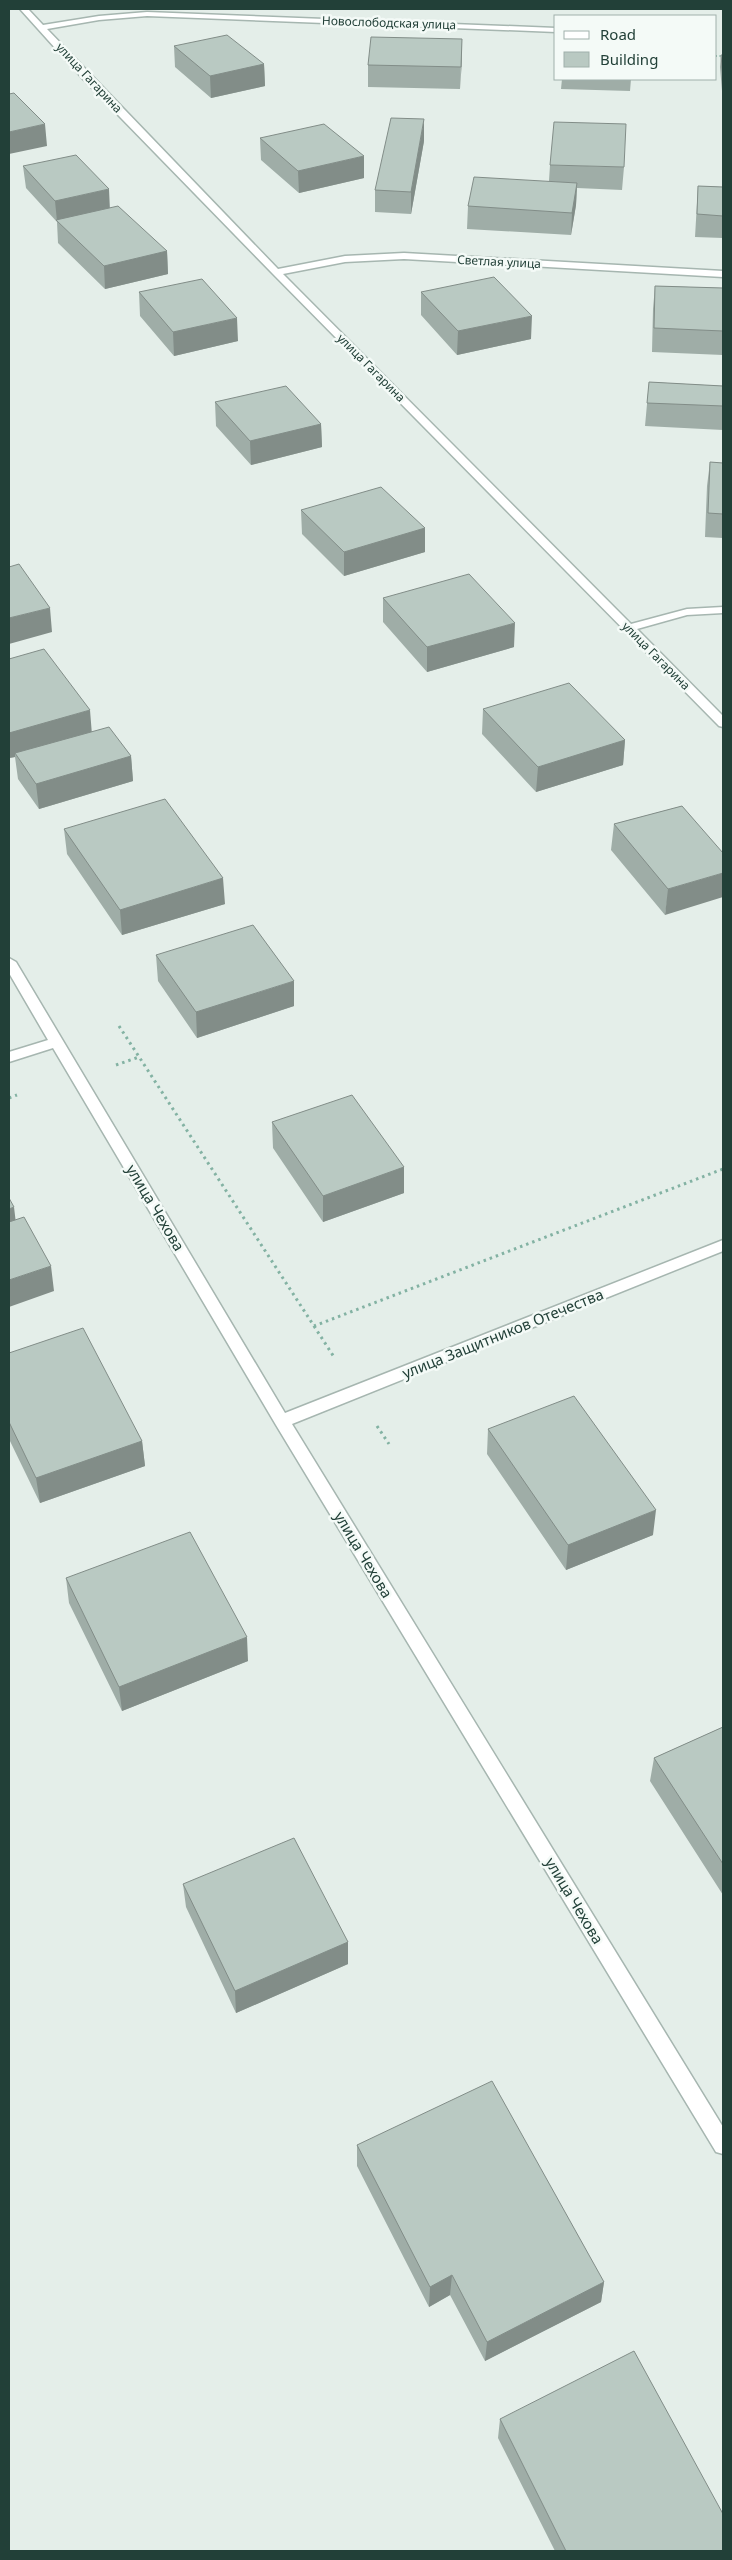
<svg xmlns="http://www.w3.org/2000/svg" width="732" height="2560" viewBox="0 0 732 2560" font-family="'Noto Sans',sans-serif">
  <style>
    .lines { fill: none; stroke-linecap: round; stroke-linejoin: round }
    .minor-casing { stroke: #a6b6b0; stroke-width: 3 }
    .path-far1 { stroke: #83b2a3; stroke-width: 2; stroke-dasharray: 1 2.5; stroke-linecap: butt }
    .path { stroke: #83b2a3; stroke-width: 3; stroke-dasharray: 2.5 4; stroke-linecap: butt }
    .minor { fill: #fff; fill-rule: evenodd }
    .wall { fill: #9fada7 }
    .shaded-wall { fill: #828d88 }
    .building { fill: #b9c9c2; stroke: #828d88 }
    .labels { text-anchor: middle; stroke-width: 5; stroke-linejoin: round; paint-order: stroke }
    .far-street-label { font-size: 12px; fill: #224038; stroke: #f4faf7 }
    .street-label { font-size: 15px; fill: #224038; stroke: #f4faf7 }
  </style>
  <rect width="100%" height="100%" fill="#e4eee9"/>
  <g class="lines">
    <g class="minor-casing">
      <path id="minor" d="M 20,9 L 28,9 L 43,25 L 99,16 L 147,12 L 556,28 L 556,32 L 147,16 L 99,20 L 47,29 L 278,269 L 345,256 L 404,253 L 723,271 L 723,277 L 404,259 L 345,262 L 283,274 L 631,624 L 687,609 L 723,607 L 723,613 L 687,615 L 637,629 L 723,716 L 723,727 L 719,726 L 273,274 L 83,79 Z
        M 9,958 L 16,962 L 285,1413 L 723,1240 L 723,1251 L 292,1424 L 723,2127 L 723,2154 L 716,2152 L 276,1425 L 53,1048 L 9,1062 L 9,1052 L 48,1040 L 9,973 Z"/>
    </g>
    <path class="path-far1" d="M 716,56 L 723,56"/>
    <path class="path" d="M 119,1026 L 314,1326 L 723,1169
      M 116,1065 L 139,1057
      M 9,1098 L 17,1095
      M 314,1326 L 334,1357
      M 377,1426 L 389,1444"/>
    <use href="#minor" class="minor"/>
  </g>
  <path class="wall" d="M 462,39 L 460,89 L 368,87 L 368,65 Z
    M 174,46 L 264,64 L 265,86 L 211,98 L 175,67 Z
    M 721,55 L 723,55 L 723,91 L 722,91 L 720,67 Z
    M 562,79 L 631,79 L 630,91 L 561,89 Z
    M 260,138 L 364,178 L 299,193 L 261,160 Z
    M 424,141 L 411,214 L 375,212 L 375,190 Z
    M 550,165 L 624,167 L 622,190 L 577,188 L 576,205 L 571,235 L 467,229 L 468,206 L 549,181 Z
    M 23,166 L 167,251 L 168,274 L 105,289 L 58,243 L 57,222 L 26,188 Z
    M 698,186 L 723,187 L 723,238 L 695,237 Z
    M 655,286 L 723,288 L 723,355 L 652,352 L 653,309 Z
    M 139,292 L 238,341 L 174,356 L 140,316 Z
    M 421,292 L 531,339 L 457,355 L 421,315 Z
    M 649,382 L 723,386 L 723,430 L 645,426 Z
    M 215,402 L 321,424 L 322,447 L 251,465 L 216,426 Z
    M 710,462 L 723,463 L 723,538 L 705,537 L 707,486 Z
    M 301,510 L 425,528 L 425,552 L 344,576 L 302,534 Z
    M 383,598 L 514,647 L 427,672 L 383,622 Z
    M 9,659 L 92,732 L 131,756 L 133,781 L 39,809 L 18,779 L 15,757 L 9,758 Z
    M 483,709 L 625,740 L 623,765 L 536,792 L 482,734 Z
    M 682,806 L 665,915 L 611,850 L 614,824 Z
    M 64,829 L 225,904 L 122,935 L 67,854 Z
    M 156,955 L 294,1006 L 197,1038 L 158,981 Z
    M 272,1122 L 404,1167 L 404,1193 L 323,1222 L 273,1148 Z
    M 9,1353 L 142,1441 L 145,1466 L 40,1503 L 9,1439 Z
    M 488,1429 L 653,1535 L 566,1570 L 487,1454 Z
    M 66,1578 L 248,1661 L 122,1711 L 69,1603 Z
    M 723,1727 L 723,1895 L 650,1781 L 654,1758 Z
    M 183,1884 L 348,1942 L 348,1964 L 236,2013 L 186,1907 Z
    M 357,2145 L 604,2282 L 601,2302 L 485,2361 L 450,2295 L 429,2307 L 357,2166 Z
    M 500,2419 L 723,2551 L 555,2551 L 498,2438 Z"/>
  <path class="shaded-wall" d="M 462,39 L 462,60 L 460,89 L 461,67 Z
    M 264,64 L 265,86 L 211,98 L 210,76 Z
    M 424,119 L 424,141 L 411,214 L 411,192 Z
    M 45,124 L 47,146 L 9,154 L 9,132 Z
    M 364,156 L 364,178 L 299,193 L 298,171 Z
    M 577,183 L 576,205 L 571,235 L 572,213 Z
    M 109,189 L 110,211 L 57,221 L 55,201 Z
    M 167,251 L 168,274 L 105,289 L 104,266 Z
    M 532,316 L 531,339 L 457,355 L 458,331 Z
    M 237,318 L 238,341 L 174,356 L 173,332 Z
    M 321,424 L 322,447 L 251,465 L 250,441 Z
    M 425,528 L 425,552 L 344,576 L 344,552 Z
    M 50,608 L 52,632 L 9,644 L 9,618 Z
    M 515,623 L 514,647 L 427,672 L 427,647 Z
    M 90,710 L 92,735 L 15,753 L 15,757 L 9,758 L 9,733 Z
    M 625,740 L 623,765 L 536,792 L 538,767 Z
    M 131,756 L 133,781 L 39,809 L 36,784 Z
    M 723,873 L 723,897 L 665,915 L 668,889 Z
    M 223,878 L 225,904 L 122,935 L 120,910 Z
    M 294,981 L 294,1006 L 197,1038 L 196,1012 Z
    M 404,1167 L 404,1193 L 323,1222 L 323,1196 Z
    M 14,1207 L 17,1232 L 9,1235 L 9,1209 Z
    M 51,1266 L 54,1291 L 9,1307 L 9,1280 Z
    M 142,1441 L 145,1466 L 40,1503 L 36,1478 Z
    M 656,1510 L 653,1535 L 566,1570 L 568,1545 Z
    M 247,1637 L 248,1661 L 122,1711 L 119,1687 Z
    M 348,1942 L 348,1964 L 236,2013 L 235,1991 Z
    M 452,2275 L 450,2295 L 429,2307 L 430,2287 Z
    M 604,2282 L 601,2302 L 485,2361 L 487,2342 Z"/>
  <path class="building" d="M 227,35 L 264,64 L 210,76 L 174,46 Z
    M 371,37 L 462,39 L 461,67 L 368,65 Z
    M 721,55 L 723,55 L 723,79 Z
    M 14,93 L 45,124 L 9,132 L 9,94 Z
    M 391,118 L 424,119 L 411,192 L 375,190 Z
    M 554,122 L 626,124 L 624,167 L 550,165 Z
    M 324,124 L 364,156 L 298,171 L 260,138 Z
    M 76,155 L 109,189 L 55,201 L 23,166 Z
    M 474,177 L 577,183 L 572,213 L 468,206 Z
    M 698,186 L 723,187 L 723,216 L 697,214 Z
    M 118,206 L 167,251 L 104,266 L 56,220 Z
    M 494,277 L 532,316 L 458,331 L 421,292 Z
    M 202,279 L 237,318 L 173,332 L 139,292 Z
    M 655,286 L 723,288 L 723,331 L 654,328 Z
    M 649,382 L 723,386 L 723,406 L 647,403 Z
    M 286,386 L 321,424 L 250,441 L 215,402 Z
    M 710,462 L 723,463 L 723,514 L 708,513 Z
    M 381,487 L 425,528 L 344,552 L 301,510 Z
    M 19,564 L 50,608 L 9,618 L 9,567 Z
    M 469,574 L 515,623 L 427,647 L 383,598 Z
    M 44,649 L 90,710 L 9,733 L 9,659 Z
    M 569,683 L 625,740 L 538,767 L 483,709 Z
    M 109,727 L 131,756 L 36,784 L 15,753 Z
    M 165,799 L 223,878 L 120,910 L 64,829 Z
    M 682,806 L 723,853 L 723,873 L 668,889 L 614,824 Z
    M 253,925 L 294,981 L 196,1012 L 156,955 Z
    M 352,1095 L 404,1167 L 323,1196 L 272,1122 Z
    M 9,1198 L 14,1207 L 9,1209 Z
    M 24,1217 L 51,1266 L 9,1280 L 9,1222 Z
    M 83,1328 L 142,1441 L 36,1478 L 9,1422 L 9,1353 Z
    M 574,1396 L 656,1510 L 568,1545 L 488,1429 Z
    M 190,1532 L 247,1637 L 119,1687 L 66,1578 Z
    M 723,1727 L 723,1864 L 654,1758 Z
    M 294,1838 L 348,1942 L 235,1991 L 183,1884 Z
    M 492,2081 L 604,2282 L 487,2342 L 452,2275 L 430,2287 L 357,2145 Z
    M 634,2351 L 723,2514 L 723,2551 L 566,2551 L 500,2419 Z"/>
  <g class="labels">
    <g class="far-street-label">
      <text transform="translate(389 23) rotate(2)" y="4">Новослободская улица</text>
      <text transform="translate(89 78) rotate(47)" y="4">улица Гагарина</text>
      <text transform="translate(499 262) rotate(3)" y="4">Светлая улица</text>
      <text transform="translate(371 368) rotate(45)" y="4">улица Гагарина</text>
      <text transform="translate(656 656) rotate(45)" y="4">улица Гагарина</text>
    </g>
    <g class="street-label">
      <text transform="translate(155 1208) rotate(59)" y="5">улица Чехова</text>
      <text transform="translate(503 1334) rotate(-22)" y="5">улица Защитников Отечества</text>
      <text transform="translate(363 1555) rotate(59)" y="5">улица Чехова</text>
      <text transform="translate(574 1901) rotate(59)" y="5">улица Чехова</text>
    </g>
  </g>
  <rect width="732" height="2560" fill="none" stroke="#224038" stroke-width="20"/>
  <rect x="554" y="15" width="162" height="65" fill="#f4faf7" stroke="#a0b0ab"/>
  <rect x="564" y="31" width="25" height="8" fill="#ffffff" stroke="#a0b0ab"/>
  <text x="600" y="40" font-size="15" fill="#224038">Road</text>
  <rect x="564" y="52" width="25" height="15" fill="#b9c9c2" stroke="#a0b0ab"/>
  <text x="600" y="65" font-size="15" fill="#224038">Building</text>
</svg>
